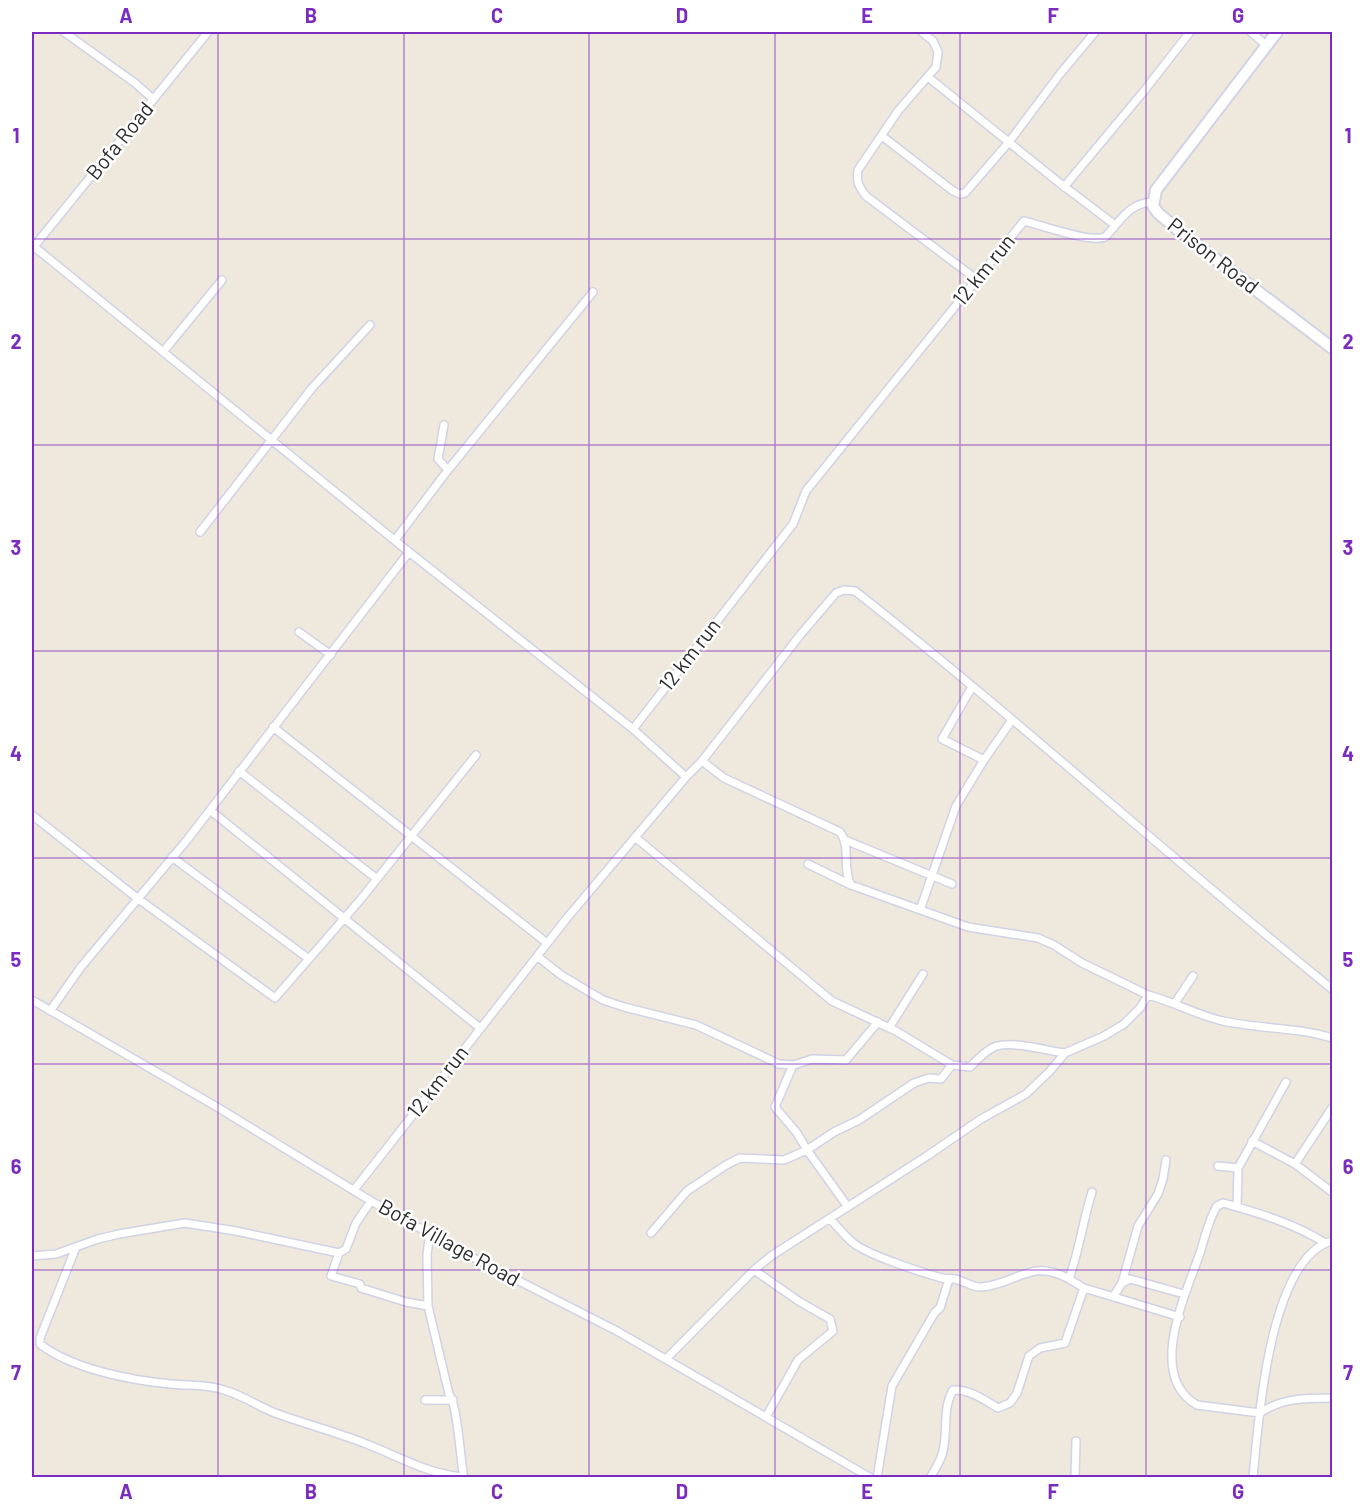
<svg xmlns="http://www.w3.org/2000/svg" width="1364" height="1509" viewBox="0 0 1364 1509" font-family="Barlow,sans-serif">
  <style>
    .lines { fill: none; stroke-linecap: round; stroke-linejoin: round }
    .street-casing { stroke: #d1d2e5; stroke-width: 10 }
    .secondary-casing { stroke: #d1d2e5; stroke-width: 14 }
    .street { stroke: #fff; stroke-width: 7 }
    .secondary { stroke: #fff; stroke-width: 10 }
    .grid { fill: none; stroke: #7b2cbf; stroke-width: 1.5; stroke-opacity: 0.55 }
    .labels { text-anchor: middle; stroke-width: 5; stroke-linejoin: round; paint-order: stroke }
    .street-label { font-size: 21px; fill: #2b2b2b; stroke: #fff }
    .neatline { fill: none; stroke: #7b2cbf; stroke-width: 2 }
    .grid-label { font-size: 20px; text-anchor: middle; font-weight: bold; fill: #7b2cbf }
  </style>
  <rect width="100%" height="100%" fill="#eee9dc"/>
  <g class="lines">
    <g class="street-casing">
      <path id="street" d="M 64,32 L 135,83 L 153,99
        M 922,32 L 933,41 L 938,52 L 936,67 L 898,111 L 858,170 C 856,182 859,187 866,196 L 976,279
        M 1251,32 L 1267,46
        M 928,77 L 1057,181 L 1115,225
        M 882,136 L 953,191 L 960,194 L 965,193 L 1009,142 L 1060,74 L 1095,32
        M 1064,187 L 1144,91 L 1190,32
        M 32,245 L 409,552 L 633,729
        M 32,249 L 208,32
        M 163,352 L 222,280
        M 448,470 L 593,292
        M 200,532 L 312,388 L 370,325
        M 395,540 L 448,470 L 438,459 L 444,425
        M 299,632 L 331,655
        M 972,687 L 942,739 L 984,760
        M 273,727 L 547,943
        M 702,761 L 724,778 L 840,832 C 851,846 842,869 851,885 L 968,927 L 1038,938 L 1054,945 L 1082,963 L 1148,995
        M 239,771 L 377,879
        M 686,777 L 702,761 L 801,634 L 836,593 L 844,590 L 855,591 C 1018,719 1171,859 1332,989
        M 210,810 L 480,1028
        M 32,815 L 137,898 L 275,998 L 361,899 L 476,755
        M 635,837 L 832,1001 L 896,1031 L 952,1065 L 970,1067 C 978,1059 987,1049 997,1046 C 1014,1041 1047,1051 1065,1053
        M 845,840 L 952,884
        M 172,857 L 309,959
        M 808,864 L 851,885
        M 920,910 L 956,806 L 984,760 L 1012,720
        M 537,956 L 561,975 L 603,1000 L 624,1007 L 696,1025 L 779,1064 L 794,1065 L 812,1059 L 846,1060 L 878,1022
        M 32,1000 L 217,1107 L 371,1201 L 472,1257 L 617,1331 L 871,1478
        M 1175,1003 L 1193,976
        M 50,1011 L 81,967 L 187,840 L 409,552
        M 889,1028 L 923,974
        M 793,1065 L 775,1107 L 797,1133 L 807,1150 L 848,1207
        M 1252,1141 L 1295,1164 L 1332,1192
        M 1295,1164 L 1332,1108
        M 1218,1166 L 1238,1168
        M 354,1190 L 567,918 L 686,777 L 633,729 L 793,524 L 806,491 L 1024,221 C 1041,225 1090,243 1105,237 C 1121,221 1128,203 1153,202
        M 1092,1192 C 1083,1221 1079,1251 1069,1279 L 1084,1288 L 1180,1317
        M 371,1201 L 356,1223 L 346,1249 L 339,1253 L 331,1276 L 360,1284 L 361,1288 L 406,1302 L 428,1306
        M 1237,1207 L 1238,1168 L 1286,1082
        M 830,1219 C 837,1226 844,1235 852,1242 C 865,1254 923,1273 942,1278 C 946,1279 951,1278 955,1279 C 964,1281 973,1288 982,1287 C 1018,1283 1032,1258 1069,1279
        M 430,1232 L 427,1255 L 428,1306 L 449,1394 C 458,1406 460,1459 464,1478
        M 651,1233 L 687,1191 L 726,1165 L 740,1158 L 784,1160 L 807,1150 L 834,1132 L 859,1120 L 914,1083 L 929,1078 L 941,1079 L 952,1065
        M 1325,1243 C 1294,1223 1258,1213 1223,1203 L 1217,1206 C 1208,1221 1205,1237 1200,1253 C 1186,1294 1146,1376 1197,1405 L 1260,1413 C 1281,1398 1307,1398 1332,1398
        M 76,1247 L 40,1338 L 40,1344 C 72,1369 130,1380 170,1384 C 188,1386 206,1384 224,1390 C 243,1395 260,1408 278,1414 C 308,1425 340,1433 369,1445 C 402,1458 428,1474 464,1477
        M 32,1256 L 56,1254 L 98,1239 L 119,1234 L 185,1223 L 236,1231 L 339,1253
        M 754,1270 L 800,1302 L 830,1319 L 833,1331 L 798,1360 L 766,1417
        M 1122,1283 L 1138,1226 L 1158,1194 L 1163,1179 L 1166,1160
        M 1113,1297 L 1122,1283 L 1130,1279 L 1184,1294
        M 667,1358 L 754,1270 L 771,1256 L 927,1156 L 981,1119 L 1026,1094 L 1050,1071 L 1065,1053 L 1104,1036 L 1124,1024 L 1140,1008 L 1148,995 C 1174,1002 1197,1015 1223,1021 C 1259,1029 1297,1027 1332,1038
        M 425,1400 L 453,1400
        M 877,1478 L 892,1386 L 935,1312 L 940,1308 L 949,1279
        M 930,1478 C 935,1469 941,1461 943,1451 C 948,1431 942,1409 953,1390 C 970,1389 984,1400 998,1408 L 1010,1403 L 1017,1393 L 1029,1356 L 1040,1348 L 1065,1343 L 1084,1288
        M 1075,1478 L 1076,1441
        M 1253,1478 C 1258,1423 1269,1258 1332,1241"/>
    </g>
    <g class="secondary-casing">
      <path id="secondary" d="M 1277,32 L 1156,190 L 1153,206 L 1158,213 L 1184,235 L 1332,348"/>
    </g>
    <use href="#street" class="street"/>
    <use href="#secondary" class="secondary"/>
  </g>
  <path class="grid" d="M 218,32 L 218,1478M 404,32 L 404,1478M 589,32 L 589,1478M 775,32 L 775,1478M 960,32 L 960,1478M 1146,32 L 1146,1478M 32,239 L 1332,239M 32,445 L 1332,445M 32,651 L 1332,651M 32,858 L 1332,858M 32,1064 L 1332,1064M 32,1270 L 1332,1270"/>
  <g class="labels">
    <g class="street-label">
      <text transform="translate(120 141) rotate(-51)" y="7">Bofa Road</text>
      <text transform="translate(1213 256) rotate(38)" y="7">Prison Road</text>
      <text transform="translate(984 270) rotate(-51)" y="7">12 km run</text>
      <text transform="translate(690 655) rotate(-52)" y="7">12 km run</text>
      <text transform="translate(438 1082) rotate(-52)" y="7">12 km run</text>
      <text transform="translate(449 1243) rotate(29)" y="7">Bofa Village Road</text>
    </g>
  </g>
  <rect width="1364" height="1509" fill="none" stroke="#ffffff" stroke-width="66"/>
  <rect x="33" y="33" width="1298" height="1443" class="neatline"/>
  <g class="grid-label">
    <text x="126" y="23">A</text>
    <text x="311" y="23">B</text>
    <text x="497" y="23">C</text>
    <text x="682" y="23">D</text>
    <text x="867" y="23">E</text>
    <text x="1053" y="23">F</text>
    <text x="1238" y="23">G</text>
    <text x="16" y="143">1</text>
    <text x="1348" y="143">1</text>
    <text x="16" y="349">2</text>
    <text x="1348" y="349">2</text>
    <text x="16" y="555">3</text>
    <text x="1348" y="555">3</text>
    <text x="16" y="761">4</text>
    <text x="1348" y="761">4</text>
    <text x="16" y="967">5</text>
    <text x="1348" y="967">5</text>
    <text x="16" y="1174">6</text>
    <text x="1348" y="1174">6</text>
    <text x="16" y="1380">7</text>
    <text x="1348" y="1380">7</text>
    <text x="126" y="1499">A</text>
    <text x="311" y="1499">B</text>
    <text x="497" y="1499">C</text>
    <text x="682" y="1499">D</text>
    <text x="867" y="1499">E</text>
    <text x="1053" y="1499">F</text>
    <text x="1238" y="1499">G</text>
  </g>
</svg>
